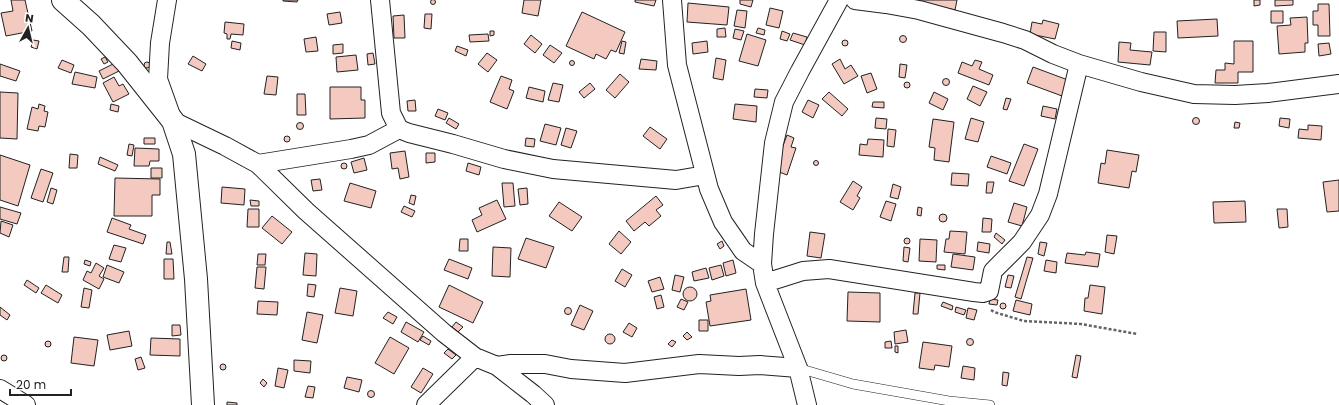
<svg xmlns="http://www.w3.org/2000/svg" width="1339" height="405" viewBox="0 0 1339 405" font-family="Poppins,sans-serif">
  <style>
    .building { fill: #f3c9c0; stroke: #222 }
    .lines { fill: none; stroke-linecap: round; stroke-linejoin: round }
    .lane-casing { stroke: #222; stroke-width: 10 }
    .street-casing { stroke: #222; stroke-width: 20 }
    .secondary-casing { stroke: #222; stroke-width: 24 }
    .path { stroke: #646464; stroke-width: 2.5; stroke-dasharray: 3 2; stroke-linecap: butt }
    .lane { stroke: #fff; stroke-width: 9 }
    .street { stroke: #fff; stroke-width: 18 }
    .secondary { stroke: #fff; stroke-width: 22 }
  </style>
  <rect width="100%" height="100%" fill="#fff"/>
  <path class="building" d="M430.5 2a2.5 2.5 0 1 1 5 0a2.5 2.5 0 1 1-5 0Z
    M 11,0 L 25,0 L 32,31 L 6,36 L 1,13 L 13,11 Z
    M 283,0 L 298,0 L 297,2 L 283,1 Z
    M 524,0 L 541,0 L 538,16 L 522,13 Z
    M 635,0 L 656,0 L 654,6 L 635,2 Z
    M 740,0 L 753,0 L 751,7 L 740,4 Z
    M 910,0 L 957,0 L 955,10 Z
    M 1254,0 L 1260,0 L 1260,5 L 1254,6 Z
    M 1275,0 L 1293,0 L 1293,5 L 1275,6 Z
    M 688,3 L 729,7 L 727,25 L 687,22 Z
    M 1318,4 L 1329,4 L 1330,36 L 1318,36 L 1318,25 L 1313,25 L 1313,11 L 1318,11 Z
    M 770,8 L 783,11 L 779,28 L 766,25 Z
    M 737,10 L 747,11 L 745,28 L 734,26 Z
    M 1271,11 L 1283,11 L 1283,23 L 1271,23 Z
    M 340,12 L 342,23 L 329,25 L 327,14 Z
    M 582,12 L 625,32 L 616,52 L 611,50 L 606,59 L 596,54 L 594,59 L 566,46 Z
    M 425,14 L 432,14 L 431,29 L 424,28 Z
    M 404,15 L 405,38 L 394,38 L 393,16 Z
    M 1307,17 L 1308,43 L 1305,43 L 1305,52 L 1279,54 L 1277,26 L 1291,25 L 1290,18 Z
    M 1217,19 L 1218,36 L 1178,38 L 1177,21 Z
    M 1043,20 L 1059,24 L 1055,39 L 1030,34 L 1032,22 L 1042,24 Z
    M 225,22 L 244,24 L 243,35 L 231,34 L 230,39 L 227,39 L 227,34 L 224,33 Z
    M 725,28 L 726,37 L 717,37 L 717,29 Z
    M 758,28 L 765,30 L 764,35 L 756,33 Z
    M 735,29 L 744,31 L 741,40 L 733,38 Z
    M 490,31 L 494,31 L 494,35 L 490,36 Z
    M 782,31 L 790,34 L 787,41 L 780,39 Z
    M 1154,32 L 1166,32 L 1166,52 L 1153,51 Z
    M 793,33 L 807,37 L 805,45 L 790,40 Z
    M 488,34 L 489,41 L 470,42 L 469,35 Z
    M 747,34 L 766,40 L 758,66 L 739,61 Z
    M 531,35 L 542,44 L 535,53 L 524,44 Z
    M899.5 39a3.5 3.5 0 1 1 7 0a3.5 3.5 0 1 1-7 0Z
    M 316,37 L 318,51 L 306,52 L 304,39 Z
    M 33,40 L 39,41 L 37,49 L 31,47 Z
    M842 43a3 3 0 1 1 6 0a3 3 0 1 1-6 0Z
    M 232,41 L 241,43 L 240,50 L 231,48 Z
    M 622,41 L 626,42 L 624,54 L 619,53 Z
    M 707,41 L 708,52 L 693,54 L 692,43 Z
    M 1234,41 L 1253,41 L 1253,72 L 1238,72 L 1238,83 L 1215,83 L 1216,70 L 1225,70 L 1225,63 L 1234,64 Z
    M 1119,42 L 1131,43 L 1130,50 L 1152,52 L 1150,65 L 1118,62 Z
    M 1329,43 L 1331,54 L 1319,56 L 1318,44 Z
    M 343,44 L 343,53 L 333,54 L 333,45 Z
    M 550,45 L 562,53 L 554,63 L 543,55 Z
    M 457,46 L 468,50 L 466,56 L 455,51 Z
    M 373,53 L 375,64 L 368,65 L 367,54 Z
    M 487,53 L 497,60 L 488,72 L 478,64 Z
    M 356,55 L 358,70 L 337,72 L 336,57 Z
    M 193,56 L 206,64 L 202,71 L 188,64 Z
    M 105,57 L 108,62 L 104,64 L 101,59 Z
    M 716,58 L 726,60 L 723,80 L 713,78 Z
    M 641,59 L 657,61 L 656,70 L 639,69 Z
    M 840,59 L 845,69 L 851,65 L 858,76 L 844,84 L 832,64 Z
    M 62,60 L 74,65 L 71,73 L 58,68 Z
    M 975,60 L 982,62 L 979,69 L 993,75 L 989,85 L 958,73 L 962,62 L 972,66 Z
    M569.5 63a2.5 2.5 0 1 1 5 0a2.5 2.5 0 1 1-5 0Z
    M144 65a3 3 0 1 1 6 0a3 3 0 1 1-6 0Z
    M 115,63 L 119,71 L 103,79 L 99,71 Z
    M 0,64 L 20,71 L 16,81 L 0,76 Z
    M 900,64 L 907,65 L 905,78 L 899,77 Z
    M 1033,67 L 1068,80 L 1062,96 L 1027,83 Z
    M 75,72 L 97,77 L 95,88 L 72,84 Z
    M 871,73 L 877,89 L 867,93 L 861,76 Z
    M 620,74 L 629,82 L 615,98 L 606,90 Z
    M 267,76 L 278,77 L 276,95 L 264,94 Z
    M 501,76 L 512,80 L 509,89 L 514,91 L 507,109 L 490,102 Z
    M 114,77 L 119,86 L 123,84 L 129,94 L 113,102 L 103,83 Z
    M942.5 82a3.5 3.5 0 1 1 7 0a3.5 3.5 0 1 1-7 0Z
    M904 85a3 3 0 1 1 6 0a3 3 0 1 1-6 0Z
    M 553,83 L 563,85 L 559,102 L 548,100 Z
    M 590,83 L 595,89 L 584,98 L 579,92 Z
    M 973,86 L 987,92 L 980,106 L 967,99 Z
    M 330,87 L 361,87 L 361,100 L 365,100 L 365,118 L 330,119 Z
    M 529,87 L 545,91 L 543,102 L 526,98 Z
    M 755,89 L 768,90 L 767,98 L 754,97 Z
    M 0,92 L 18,93 L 17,139 L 0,138 Z
    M 829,92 L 848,109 L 842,116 L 822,99 Z
    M 934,92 L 948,99 L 943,110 L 929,103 Z
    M 297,94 L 305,94 L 306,115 L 297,115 Z
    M 1006,98 L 1011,99 L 1007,110 L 1003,109 Z
    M 415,100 L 416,111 L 408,111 L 407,101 Z
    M 808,100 L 819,105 L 813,118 L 802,112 Z
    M 873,102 L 884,102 L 884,108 L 872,107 Z
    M 39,104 L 45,106 L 44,111 L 48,112 L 45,127 L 39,126 L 38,131 L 27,129 L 32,107 L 38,109 Z
    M 111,104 L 119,106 L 118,112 L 110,110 Z
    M 735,104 L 757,106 L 756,122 L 733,119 Z
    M 1043,106 L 1057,109 L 1055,119 L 1041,116 Z
    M 438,109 L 448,113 L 445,120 L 435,116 Z
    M1192.5 121a3.5 3.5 0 1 1 7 0a3.5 3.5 0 1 1-7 0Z
    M 449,118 L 459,124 L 456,129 L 446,123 Z
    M 876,118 L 887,119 L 886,129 L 875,128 Z
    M 971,118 L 984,122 L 978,142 L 965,139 Z
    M 1280,118 L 1290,119 L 1289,128 L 1279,126 Z
    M 933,119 L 954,122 L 949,162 L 934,160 L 935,148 L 929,147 Z
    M 1235,122 L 1240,123 L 1239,128 L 1234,128 Z
    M296.5 126a3.5 3.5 0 1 1 7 0a3.5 3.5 0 1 1-7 0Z
    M 545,124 L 561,128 L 556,145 L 540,141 Z
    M 1308,125 L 1322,126 L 1321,140 L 1298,138 L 1299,129 L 1308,130 Z
    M 650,127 L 667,139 L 660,149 L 643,136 Z
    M 566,128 L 577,131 L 571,148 L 561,145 Z
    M 888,129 L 896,130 L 894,147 L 887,146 Z
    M 787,135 L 794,138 L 791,147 L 796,148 L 787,175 L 774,170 Z
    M284 139a3 3 0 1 1 6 0a3 3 0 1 1-6 0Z
    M 144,138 L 155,138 L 155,144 L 144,144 Z
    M 526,138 L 535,139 L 534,147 L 525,146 Z
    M 868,139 L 884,140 L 883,157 L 859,155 L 860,144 L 867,145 Z
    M 129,144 L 134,145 L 132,156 L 127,155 Z
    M 1024,144 L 1038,149 L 1024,186 L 1009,181 Z
    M 135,148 L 159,149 L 159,161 L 150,161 L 149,166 L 134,166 Z
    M 1107,150 L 1139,155 L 1136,172 L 1132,171 L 1129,188 L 1098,183 L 1101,163 L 1105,164 Z
    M 405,151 L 409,177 L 400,179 L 398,168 L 392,169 L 390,153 Z
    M 426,153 L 435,153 L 435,162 L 426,163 Z
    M 70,154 L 78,155 L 77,168 L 69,168 Z
    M 0,155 L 30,165 L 18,206 L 0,200 Z
    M 991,156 L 1011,163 L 1007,174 L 987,167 Z
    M 100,157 L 118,165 L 115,171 L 98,164 Z
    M 364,158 L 367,170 L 354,173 L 351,162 Z
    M813.5 163a2.5 2.5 0 1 1 5 0a2.5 2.5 0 1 1-5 0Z
    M 468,163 L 481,167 L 479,175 L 466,171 Z
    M341 166a3 3 0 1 1 6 0a3 3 0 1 1-6 0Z
    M 151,168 L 162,168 L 162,178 L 151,178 Z
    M 41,169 L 53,173 L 43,202 L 31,198 Z
    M 952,173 L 969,174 L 968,186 L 951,185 Z
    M 115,178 L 160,179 L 160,195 L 152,195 L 152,216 L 114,216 Z
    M 320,179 L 322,190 L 313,191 L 311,180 Z
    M 1339,180 L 1339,211 L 1327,212 L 1323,182 Z
    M 853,181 L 862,187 L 857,196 L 860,198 L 853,210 L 840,202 Z
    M 987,182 L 994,182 L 992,193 L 986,193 Z
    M 350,183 L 376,191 L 371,208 L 344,201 Z
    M 502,183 L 513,183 L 515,206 L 504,207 Z
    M 893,184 L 901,187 L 898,199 L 890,197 Z
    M 222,187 L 245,189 L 244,205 L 221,203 Z
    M 51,188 L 57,190 L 53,204 L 47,202 Z
    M 527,188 L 528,204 L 520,205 L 518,189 Z
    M 411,195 L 416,196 L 414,205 L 409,203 Z
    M 656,196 L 663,205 L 656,210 L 661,216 L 649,226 L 645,222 L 634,231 L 626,221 Z
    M 250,200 L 259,201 L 259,206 L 251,206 Z
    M 497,200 L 506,219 L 477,232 L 472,220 L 482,215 L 479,208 Z
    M 886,201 L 896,204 L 891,221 L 880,217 Z
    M 1245,201 L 1246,222 L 1214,223 L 1213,202 Z
    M 559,202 L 582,217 L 572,231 L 549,216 Z
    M 1014,203 L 1027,207 L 1022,226 L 1008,222 Z
    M 404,206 L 415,211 L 412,217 L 401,212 Z
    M 0,207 L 21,213 L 17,224 L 0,219 Z
    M 918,207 L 922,208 L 921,216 L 917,215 Z
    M 248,209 L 259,209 L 259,227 L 247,227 Z
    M 1277,209 L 1287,209 L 1288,227 L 1279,228 Z
    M939 218a4 4 0 1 1 8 0a4 4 0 1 1-8 0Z
    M 272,216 L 292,232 L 282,244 L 262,228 Z
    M 112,218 L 131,225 L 129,229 L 146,235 L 143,244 L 107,232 Z
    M 983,218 L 992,219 L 991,232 L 982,232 Z
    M 1,221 L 13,225 L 9,237 L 0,233 Z
    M 619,231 L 631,242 L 621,254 L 609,244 Z
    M 950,231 L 967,232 L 965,254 L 944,252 L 946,239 L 949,239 Z
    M 810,232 L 825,234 L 821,258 L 807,256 Z
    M 996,233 L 1005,240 L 1002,244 L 994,237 Z
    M 1107,235 L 1117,236 L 1114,254 L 1105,252 Z
    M904 241a3 3 0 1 1 6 0a3 3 0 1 1-6 0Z
    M 526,238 L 554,247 L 546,268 L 518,259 Z
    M 460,239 L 468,239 L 468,251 L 459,251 Z
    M 920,239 L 937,240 L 936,262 L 919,261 Z
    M 722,241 L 724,246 L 720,249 L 717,244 Z
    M 167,242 L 170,242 L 172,254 L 166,254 Z
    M 978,242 L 990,244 L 989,253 L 977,251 Z
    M 1040,242 L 1047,243 L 1044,256 L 1038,254 Z
    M 114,245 L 126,248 L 121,262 L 109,259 Z
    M 493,247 L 511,248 L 510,277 L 492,276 Z
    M 904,247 L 910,248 L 908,262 L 903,261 Z
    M 1086,252 L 1100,254 L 1098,267 L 1065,263 L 1067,253 L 1085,255 Z
    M 305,253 L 317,254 L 316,276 L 303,275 Z
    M 258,254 L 266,254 L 265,265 L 257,265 Z
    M 953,254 L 975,257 L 973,270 L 951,267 Z
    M 64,257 L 69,257 L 68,272 L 62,272 Z
    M 1027,257 L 1033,258 L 1021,299 L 1015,297 Z
    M 164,259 L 173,259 L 174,279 L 164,279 Z
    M 449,259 L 472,268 L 468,279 L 444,270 Z
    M 85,260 L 91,262 L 90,266 L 84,264 Z
    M 733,260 L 736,273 L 726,276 L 723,263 Z
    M 1046,260 L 1057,262 L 1056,273 L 1044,271 Z
    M 96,263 L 104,268 L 99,276 L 104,279 L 99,289 L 83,280 L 87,271 L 91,273 Z
    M 107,265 L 124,272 L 119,283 L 103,277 Z
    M 721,265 L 724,276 L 712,280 L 709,268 Z
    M 937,265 L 945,265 L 945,270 L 937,269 Z
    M 257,267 L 266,267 L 264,289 L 255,288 Z
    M 706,268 L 709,278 L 694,281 L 692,272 Z
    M 622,269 L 632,275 L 625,287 L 615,281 Z
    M 675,275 L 684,277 L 680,292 L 672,290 Z
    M 1008,275 L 1014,276 L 1011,288 L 1005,287 Z
    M 660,277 L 664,289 L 652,292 L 648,281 Z
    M 27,280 L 39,288 L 36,293 L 24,285 Z
    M 308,284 L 316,285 L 314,297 L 307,296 Z
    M 46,285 L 62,295 L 58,303 L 41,293 Z
    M 449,285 L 483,302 L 473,323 L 439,307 Z
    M 1090,285 L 1105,287 L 1102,314 L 1084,311 L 1085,298 L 1088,298 Z
    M683 294a7 7 0 1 1 14 0a7 7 0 1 1-14 0Z
    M 84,288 L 92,290 L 89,308 L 81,307 Z
    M 340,288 L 357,291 L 353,316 L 335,313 Z
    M 746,289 L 751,320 L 710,326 L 706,302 L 711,301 L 710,295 Z
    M 848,292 L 880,293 L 880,322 L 847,321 Z
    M 915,293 L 920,293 L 918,314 L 913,314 Z
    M 661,295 L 664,307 L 657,309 L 654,297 Z
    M 681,299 L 688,302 L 684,310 L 677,307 Z
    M 990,299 L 998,300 L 997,305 L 989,304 Z
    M 1016,300 L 1032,304 L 1030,315 L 1013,311 Z
    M 258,301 L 278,302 L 277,315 L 257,314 Z
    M 943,302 L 953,306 L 952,310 L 941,306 Z
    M1000 306a3 3 0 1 1 6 0a3 3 0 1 1-6 0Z
    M 580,305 L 593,311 L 584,330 L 571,325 Z
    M 0,307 L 10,315 L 7,320 L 0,315 Z
    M 956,307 L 966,310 L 964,315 L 955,312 Z
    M564.5 311a3.5 3.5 0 1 1 7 0a3.5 3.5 0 1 1-7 0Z
    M 968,308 L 977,310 L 974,320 L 966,318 Z
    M 307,312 L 323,315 L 317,343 L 302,340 Z
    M 388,312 L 397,317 L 393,324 L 383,318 Z
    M 699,320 L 708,320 L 708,331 L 699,331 Z
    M 406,322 L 424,332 L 418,342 L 401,332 Z
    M 456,322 L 463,327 L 458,332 L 452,327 Z
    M 629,323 L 637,328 L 632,337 L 623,332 Z
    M 172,325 L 180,325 L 181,335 L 172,336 Z
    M 906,330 L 908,342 L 895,344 L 894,332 Z
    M 129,331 L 132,346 L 110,350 L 107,335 Z
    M 687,332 L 692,337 L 687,340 L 683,336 Z
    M605 339a5 5 0 1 1 10 0a5 5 0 1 1-10 0Z
    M 423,336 L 431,341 L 429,345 L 420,340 Z
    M 74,337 L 98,340 L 94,366 L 71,363 Z
    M 390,337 L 409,348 L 394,374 L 375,363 Z
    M 151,338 L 180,339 L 180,356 L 150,355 Z
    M966.5 342a3.5 3.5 0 1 1 7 0a3.5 3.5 0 1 1-7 0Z
    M 672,340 L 676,342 L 672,347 L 668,344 Z
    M 891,341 L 892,348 L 885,348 L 885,342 Z
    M45 344a3 3 0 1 1 6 0a3 3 0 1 1-6 0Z
    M 923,342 L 952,346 L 949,367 L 935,365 L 934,370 L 919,368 Z
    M 895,346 L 898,346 L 898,353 L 895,352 Z
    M 448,349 L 456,355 L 452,359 L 444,353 Z
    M 1076,355 L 1081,356 L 1077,378 L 1072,377 Z
    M1 358a3 3 0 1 1 6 0a3 3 0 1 1-6 0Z
    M 141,357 L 145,368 L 138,370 L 135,359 Z
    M 294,360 L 311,361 L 310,373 L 294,371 Z
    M220 367a3 3 0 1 1 6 0a3 3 0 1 1-6 0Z
    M 963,366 L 975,368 L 974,380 L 961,378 Z
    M 278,368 L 288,370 L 284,388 L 275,386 Z
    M 423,368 L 433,374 L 421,393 L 411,387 Z
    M 1003,372 L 1009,373 L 1007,386 L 1002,385 Z
    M 347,377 L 362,380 L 359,392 L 344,388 Z
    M 263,379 L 267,383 L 264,387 L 260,383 Z
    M 308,386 L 315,387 L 313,398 L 305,397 Z
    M367.5 394a3.5 3.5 0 1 1 7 0a3.5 3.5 0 1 1-7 0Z
    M 227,402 L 237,403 L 237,405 L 227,405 Z"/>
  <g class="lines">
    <g class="lane-casing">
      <path id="lane" d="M 798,368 L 853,384 L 949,401 L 990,405"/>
    </g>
    <g class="street-casing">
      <path id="street" d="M 167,0 L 160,43 L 158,79 L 173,121 L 225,146 L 258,164 L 306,211 L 444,333 L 475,357 L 497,366 L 533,394 L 545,405
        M 380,0 L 391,113 L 399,129 L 409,133 L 453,144 L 504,159 L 553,169 L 676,180 L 705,175
        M 672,0 L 677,65 L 709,189 L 723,222 L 743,251 L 762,264
        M 855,0 L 886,4 L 919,10 L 1003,33 L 1025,40 L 1053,54 L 1079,64 L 1141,82 L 1194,94 L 1235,95 L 1268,93 L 1339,84
        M 258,164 L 351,149 L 369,145 L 399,129
        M 765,283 L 803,271 L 829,269 L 974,292 L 983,293 L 989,291 L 993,271 L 1022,242 L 1040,215 L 1048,194 L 1079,64
        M 497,366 L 511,364 L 545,364 L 571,369 L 625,373 L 699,364 L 739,366 L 760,365 L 798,368
        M 0,389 L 26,405
        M 426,405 L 475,357
        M 807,405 L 798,368 L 765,283 L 762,264 L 764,234 L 774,143 L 784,102 L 800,71 L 839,0"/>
    </g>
    <g class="secondary-casing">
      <path id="secondary" d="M 63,0 L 91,25 L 127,63 L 173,121 L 184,154 L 196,279 L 203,405"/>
    </g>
    <path class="path" d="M 991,310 L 994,312 L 1024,321 L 1081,324 L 1137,334"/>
    <use href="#lane" class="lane"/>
    <use href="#street" class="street"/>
    <use href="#secondary" class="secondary"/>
  </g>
  <g transform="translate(28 28) rotate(8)" stroke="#ffffff" stroke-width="3" paint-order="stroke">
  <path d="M0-3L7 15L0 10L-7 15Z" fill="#222222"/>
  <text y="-6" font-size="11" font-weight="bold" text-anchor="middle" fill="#222222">N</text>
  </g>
  <path d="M10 389v6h61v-6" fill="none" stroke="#222222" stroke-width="2"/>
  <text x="16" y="389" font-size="12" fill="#222222" stroke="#ffffff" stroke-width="3" paint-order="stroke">20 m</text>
</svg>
